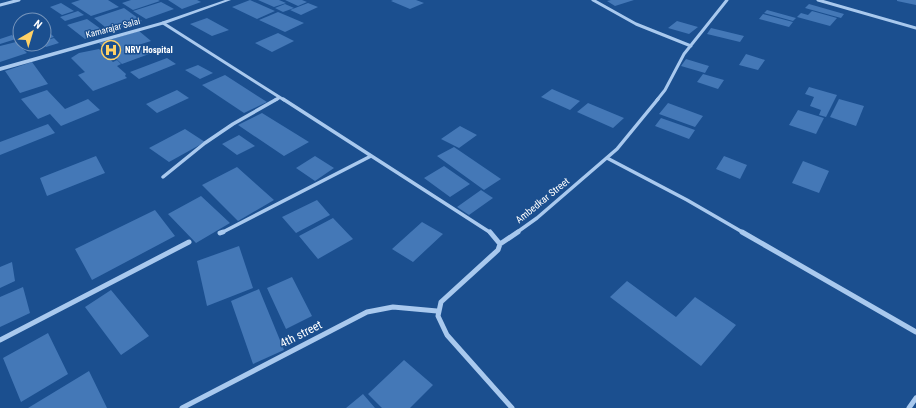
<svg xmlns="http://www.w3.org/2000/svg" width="916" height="408" viewBox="0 0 916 408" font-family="'Roboto Condensed',sans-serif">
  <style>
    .building { fill: #4478b7 }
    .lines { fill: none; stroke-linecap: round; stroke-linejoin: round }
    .minor-far2 { stroke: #a9c9ee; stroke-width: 3 }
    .minor-far1 { stroke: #a9c9ee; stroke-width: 3.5 }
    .minor { stroke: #a9c9ee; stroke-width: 5 }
    .tertiary { fill: #a9c9ee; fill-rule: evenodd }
    .labels { text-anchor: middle; stroke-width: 3; stroke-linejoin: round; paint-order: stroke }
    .far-street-label { font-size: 9px; fill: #fff; stroke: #1b4f8f }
    .far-poi-label { font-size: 9px; font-weight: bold; fill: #fff; stroke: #1b4f8f; text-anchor: start }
    .street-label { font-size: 10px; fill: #fff; stroke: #1b4f8f }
    .near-street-label { font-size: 12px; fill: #fff; stroke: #1b4f8f }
  </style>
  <rect width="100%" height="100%" fill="#1b4f8f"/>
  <path class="building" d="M 80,0 L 108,0 L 119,7 L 91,16 L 71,3 Z
    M 131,0 L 158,0 L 160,1 L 133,10 L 122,3 Z
    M 168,0 L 197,0 L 201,2 L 182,9 Z
    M 250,0 L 275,11 L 257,19 L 232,7 Z
    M 258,0 L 279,0 L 286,3 L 274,7 Z
    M 285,0 L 302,0 L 307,2 L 298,6 Z
    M 393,0 L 416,0 L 424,3 L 410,9 L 391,1 Z
    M 611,0 L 634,0 L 615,6 L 607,1 Z
    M 897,0 L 916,0 L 916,5 L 897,1 Z
    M 161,2 L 174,9 L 146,19 L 133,11 Z
    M 61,3 L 74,11 L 62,15 L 50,7 Z
    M 308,3 L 318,7 L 301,15 L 290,10 Z
    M 285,4 L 294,8 L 283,12 L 275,8 Z
    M 809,4 L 844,14 L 841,18 L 805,8 Z
    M 124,8 L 142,21 L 110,31 L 94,18 Z
    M 767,10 L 796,18 L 793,21 L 764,13 Z
    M 78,11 L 84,15 L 65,21 L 60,17 Z
    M 812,11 L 837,18 L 830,26 L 797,17 L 801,13 L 808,15 Z
    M 278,12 L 304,23 L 285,32 L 259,20 Z
    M 763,14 L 793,22 L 789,27 L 759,19 Z
    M 207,18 L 229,30 L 212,36 L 190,24 Z
    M 87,19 L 105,32 L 85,39 L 67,25 Z
    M 677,21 L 698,27 L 689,34 L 668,28 Z
    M 44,27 L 54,37 L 44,40 Z
    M 711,28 L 744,36 L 740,42 L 707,34 Z
    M 139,31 L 151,41 L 135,46 L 149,54 L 122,64 L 99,43 Z
    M 278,33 L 294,41 L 272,52 L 255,43 Z
    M 12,35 L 16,39 L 0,44 L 0,39 Z
    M 54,38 L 59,43 L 46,47 L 43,44 L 44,44 L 44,41 Z
    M 16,42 L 27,53 L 0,62 L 0,46 Z
    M 23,44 L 41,44 L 43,47 L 30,51 Z
    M 99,49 L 113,62 L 117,60 L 121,64 L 117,66 L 126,74 L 125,76 L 127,78 L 93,91 L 78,75 L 85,72 L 71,58 L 79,53 Z
    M 746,54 L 765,60 L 758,70 L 739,65 Z
    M 167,58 L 176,64 L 139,79 L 130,72 Z
    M 686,59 L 709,66 L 705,73 L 681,66 Z
    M 32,62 L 48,84 L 20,93 L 5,71 Z
    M 198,65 L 213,73 L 200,79 L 185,70 Z
    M 703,74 L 724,80 L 718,89 L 697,82 Z
    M 225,75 L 267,102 L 244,113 L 202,85 Z
    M 809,87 L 837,95 L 826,117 L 819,115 L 821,110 L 810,106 L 814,97 L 805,94 Z
    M 552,89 L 580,101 L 570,110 L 541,97 Z
    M 47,90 L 65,109 L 88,99 L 100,110 L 61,126 L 50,114 L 38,119 L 21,99 Z
    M 177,90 L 189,98 L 157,113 L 146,104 Z
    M 839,99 L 864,106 L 856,126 L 830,117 Z
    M 588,103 L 624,118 L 613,128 L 577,112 Z
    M 668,103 L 703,116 L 695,127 L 659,114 Z
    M 798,110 L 824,118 L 816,134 L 789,125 Z
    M 262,113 L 309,142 L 284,156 L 238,125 Z
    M 661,118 L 695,130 L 689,139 L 655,126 Z
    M 48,124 L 55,133 L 0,155 L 0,142 Z
    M 460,126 L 477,135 L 459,148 L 441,139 Z
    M 185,129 L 205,142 L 169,162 L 149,148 Z
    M 239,135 L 255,146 L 237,155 L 222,144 Z
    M 454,147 L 501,179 L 484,190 L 437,156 Z
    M 96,156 L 105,173 L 47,196 L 40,178 Z
    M 315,156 L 334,168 L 315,181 L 296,168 Z
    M 724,156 L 747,165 L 740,179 L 716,169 Z
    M 803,161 L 829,171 L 819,193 L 792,183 Z
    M 444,166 L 470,184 L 450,197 L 424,178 Z
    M 237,167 L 274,200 L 238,221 L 202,185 Z
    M 481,190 L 493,198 L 469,215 L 457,207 Z
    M 201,196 L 230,223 L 196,243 L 168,214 Z
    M 317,200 L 330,215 L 296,233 L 282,217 Z
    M 155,210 L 175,236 L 92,280 L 75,249 Z
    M 333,218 L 353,239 L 318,259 L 299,236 Z
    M 422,222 L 443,234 L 413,262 L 392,249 Z
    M 239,246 L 253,288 L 207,306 L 197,261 Z
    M 12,262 L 15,281 L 0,288 L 0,267 Z
    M 292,277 L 312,316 L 286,329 L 267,288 Z
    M 627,281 L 676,317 L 695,297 L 736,325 L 701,366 L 610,297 Z
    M 23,287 L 30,313 L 0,327 L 0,297 Z
    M 259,289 L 284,350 L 253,364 L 231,301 Z
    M 111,290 L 149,336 L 121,355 L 85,307 Z
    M 48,333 L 68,374 L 21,402 L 3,358 Z
    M 404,360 L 433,385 L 410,408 L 382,408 L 368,394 Z
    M 89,371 L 107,408 L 28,408 Z
    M 363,394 L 375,408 L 346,408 Z"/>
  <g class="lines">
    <path class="minor-far2" d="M 593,0 L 636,24 L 691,46
      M 818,0 L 916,28
      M 0,5 L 19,0
      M 163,23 L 284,100
      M 275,100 L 279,98
      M 657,100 L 665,90 L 684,54 L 727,0"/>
    <path class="minor-far1" d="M 283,99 L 491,233
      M 607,158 L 687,200 L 744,233
      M 163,177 L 205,143 L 233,124 L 277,99
      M 221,233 L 371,156
      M 516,233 L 537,218 L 617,149 L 658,99"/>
    <path class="minor" d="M 490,232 L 500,244
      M 742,232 L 916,332
      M 220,233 L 223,232
      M 0,340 L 189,242
      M 182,408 L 367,312 L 393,307 L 437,311
      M 512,408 L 447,335 L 438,316 L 441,302 L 498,250 L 500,244 L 518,232
      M 909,408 L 916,398"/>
    <path class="tertiary" d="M 225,0 L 231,0 L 165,24 L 0,71 L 0,67 L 161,22 Z"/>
  </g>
  <defs>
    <g id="hospital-ring" transform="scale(1)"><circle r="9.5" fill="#1b4f8f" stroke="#ffd166" stroke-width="1.5"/><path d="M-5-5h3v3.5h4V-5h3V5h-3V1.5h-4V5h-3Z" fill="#ffd166"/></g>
  </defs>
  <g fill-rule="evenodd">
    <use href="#hospital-ring" x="111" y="50"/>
  </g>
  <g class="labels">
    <g class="far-street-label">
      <text transform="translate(113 28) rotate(-15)" y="3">Kamarajar Salai</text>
    </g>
    <g class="far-poi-label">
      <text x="125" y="53">NRV Hospital</text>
    </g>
    <g class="street-label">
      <text transform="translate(542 200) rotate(-39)" y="4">Ambedkar Street</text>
    </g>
    <g class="near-street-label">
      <text transform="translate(301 334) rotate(-27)" y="4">4th street</text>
    </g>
  </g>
  <g transform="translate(32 32) rotate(38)"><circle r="19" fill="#1b4f8f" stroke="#7695bc"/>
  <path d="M0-3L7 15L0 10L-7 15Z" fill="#ffd166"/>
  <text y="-6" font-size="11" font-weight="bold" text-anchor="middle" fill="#ffffff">N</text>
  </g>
</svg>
